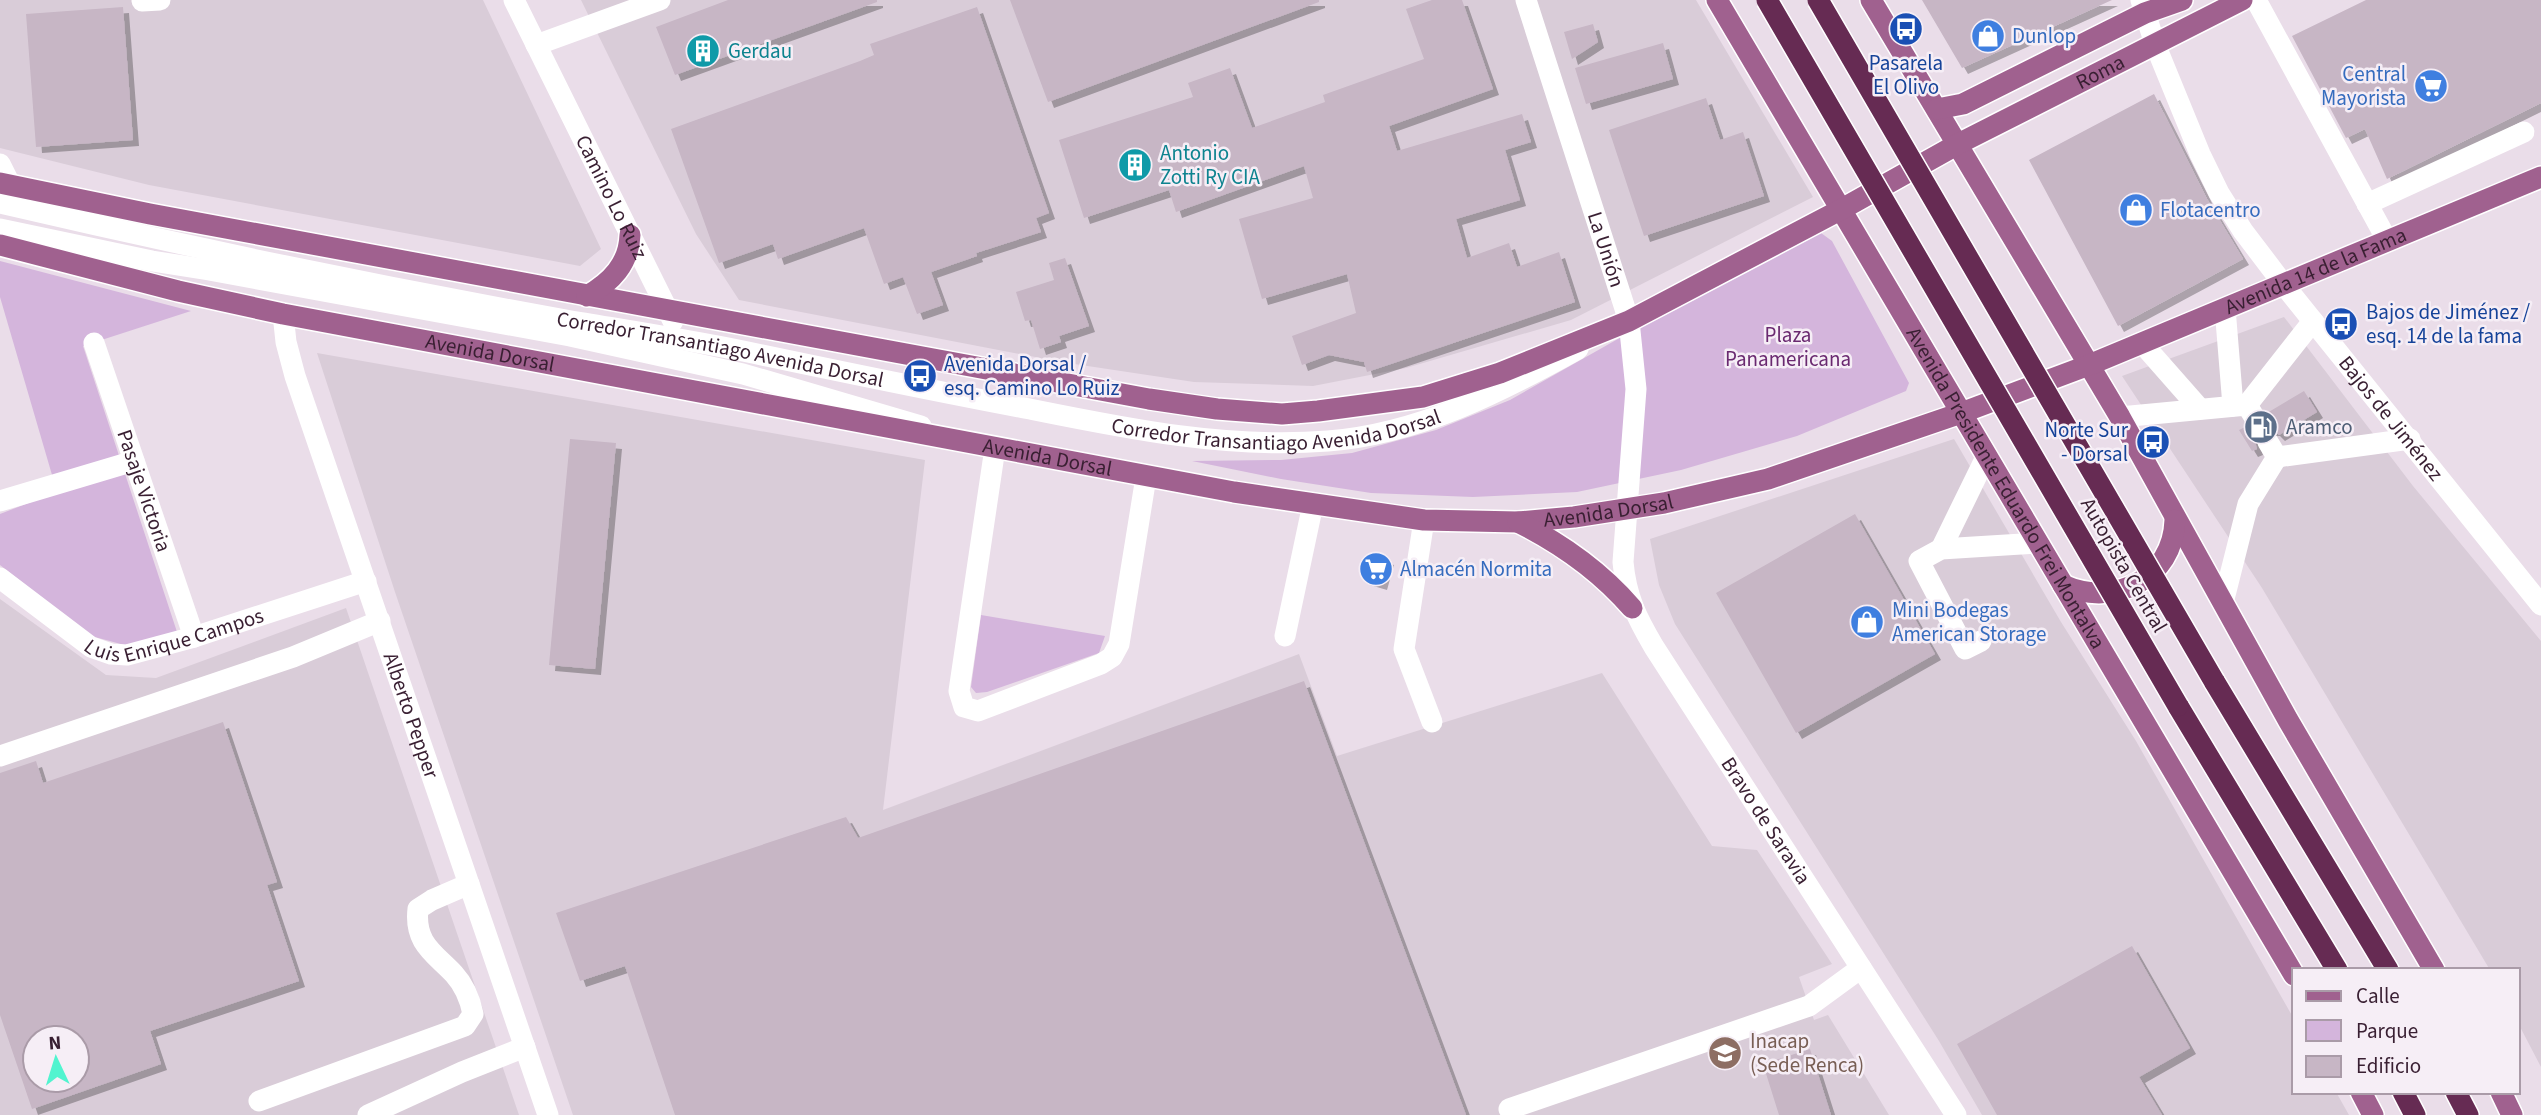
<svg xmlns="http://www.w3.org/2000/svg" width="2541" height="1115" viewBox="0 0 2541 1115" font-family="'Source Sans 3',sans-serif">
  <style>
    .built { fill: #d9ccd8; fill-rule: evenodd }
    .green { fill: #d4b5dc }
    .building { fill: #c7b6c5; fill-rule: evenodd; filter: url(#shadow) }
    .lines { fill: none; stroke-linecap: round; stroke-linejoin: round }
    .major-casing { stroke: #fff; stroke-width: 24 }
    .highway-casing { stroke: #fff; stroke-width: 24 }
    .minor { stroke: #fff; stroke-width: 21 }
    .major { stroke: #a0618f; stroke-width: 21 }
    .highway { stroke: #662b53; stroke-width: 21 }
    .highway-bridge-casing { stroke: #fff; stroke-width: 24; stroke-linecap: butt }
    .highway-bridge { stroke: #662b53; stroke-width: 21 }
    .labels { text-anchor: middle; stroke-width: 5; stroke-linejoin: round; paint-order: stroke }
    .shop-label { font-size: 21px; fill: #366cbe; stroke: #f6eef6; text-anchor: start }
    .culture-label { font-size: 21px; fill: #0d838f; stroke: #f6eef6; text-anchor: start }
    .transit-label { font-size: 21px; fill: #164399; stroke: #f6eef6; text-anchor: start }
    .street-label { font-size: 21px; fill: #391f32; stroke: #f6eef6 }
    .park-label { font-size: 21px; fill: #6a2970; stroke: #f6eef6 }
    .service-label { font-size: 21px; fill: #4e5e75; stroke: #f6eef6; text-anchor: start }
    .education-label { font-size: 21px; fill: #785e54; stroke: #f6eef6; text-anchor: start }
  </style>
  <defs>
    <filter id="shadow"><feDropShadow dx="6" dy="6" stdDeviation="0" flood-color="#0004"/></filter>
  </defs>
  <rect width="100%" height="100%" fill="#eadde9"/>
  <path class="built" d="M 0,0 L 483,0 L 601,249 L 580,266 L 149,185 L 0,148 Z
    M 581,0 L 1696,0 L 1813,197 L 1571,320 L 1406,368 L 1313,386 L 1194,382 L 1061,362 L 739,300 L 696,234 Z
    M 2284,317 L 2413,486 L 2541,641 L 2541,1067 L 2518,1023 L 2518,970 L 2490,970 L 2262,588 L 2122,376 Z
    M 317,353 L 925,460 L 883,810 L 1299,654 L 1337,756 L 1602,673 L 1712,846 L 1757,850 L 1832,964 L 1799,977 L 1814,1020 L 1828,1015 L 1889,1115 L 573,1115 L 395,592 Z
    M 1954,439 L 2061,622 L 2136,741 L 2294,1019 L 2294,1092 L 2336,1092 L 2349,1115 L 1982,1115 L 1939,1041 L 1675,624 L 1659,585 L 1650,539 Z
    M 0,599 L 106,675 L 156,678 L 346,608 L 519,1115 L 0,1115 ZM 35,1038 L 77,1038 L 77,1080 L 35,1080 Z"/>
  <path class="green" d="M 1821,233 L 1832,241 L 1909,383 L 1906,391 L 1797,436 L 1681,470 L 1577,492 L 1473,497 L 1371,493 L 1281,479 L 1192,461 L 1281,460 L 1352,453 L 1436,430 L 1510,400 L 1655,318 Z
    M 0,261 L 191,311 L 83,346 L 178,635 L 132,647 L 91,636 L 0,565 L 0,514 L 57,492 L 0,297 Z
    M 981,615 L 1105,636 L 1099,653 L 987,692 L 976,693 L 971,687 Z"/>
  <path class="building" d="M 728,0 L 877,0 L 877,2 L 675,75 L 656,27 Z
    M 1010,0 L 1319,0 L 1319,2 L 1048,102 Z
    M 1432,0 L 1462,0 L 1493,89 L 1389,126 L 1397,151 L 1522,114 L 1531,142 L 1505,150 L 1520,200 L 1456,219 L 1467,258 L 1509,243 L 1517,267 L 1559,252 L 1575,302 L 1367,372 L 1364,362 L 1329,355 L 1302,365 L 1292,336 L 1356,313 L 1347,274 L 1262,299 L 1239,219 L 1313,198 L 1304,166 L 1176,212 L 1169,190 L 1084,218 L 1059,140 L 1193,97 L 1188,83 L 1230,68 L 1252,128 L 1325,102 L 1323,95 L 1424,59 L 1406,9 Z
    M 1922,0 L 2112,0 L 1962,68 Z
    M 2366,0 L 2541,0 L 2541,103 L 2387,179 L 2365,129 L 2346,138 L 2292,36 Z
    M 123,7 L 133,140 L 36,147 L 26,14 Z
    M 977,7 L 1049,213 L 1036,218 L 1041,232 L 976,253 L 977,256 L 931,272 L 943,305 L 917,314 L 903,277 L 884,284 L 864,228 L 778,259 L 773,244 L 719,263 L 671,129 L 860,61 L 874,55 L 870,44 Z
    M 1593,24 L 1598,42 L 1572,59 L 1564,32 Z
    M 1663,43 L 1673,79 L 1586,104 L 1575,68 Z
    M 2154,94 L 2207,199 L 2243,259 L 2118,326 L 2029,160 Z
    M 1706,98 L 1720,140 L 1743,132 L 1764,196 L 1644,236 L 1609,130 Z
    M 1065,258 L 1089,326 L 1059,336 L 1061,342 L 1040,349 L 1031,320 L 1025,321 L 1016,292 L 1054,280 L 1049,263 Z
    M 2304,391 L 2317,412 L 2279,435 L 2274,430 L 2264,430 L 2269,420 L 2267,413 Z
    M 2245,427 L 2250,432 L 2260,432 L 2255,442 L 2257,449 L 2252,451 L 2239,430 Z
    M 570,439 L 616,443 L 595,669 L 549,665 Z
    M 1855,514 L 1935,654 L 1796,733 L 1716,593 Z
    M 1372,554 L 1388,559 L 1381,584 L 1364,579 Z
    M 1304,681 L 1466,1115 L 675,1115 L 625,966 L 580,981 L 556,913 L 846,817 L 858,838 Z
    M 223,722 L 277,882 L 267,885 L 299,981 L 150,1031 L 161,1064 L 32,1109 L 0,1015 L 0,773 L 36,761 L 43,783 ZM 35,1038 L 77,1038 L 77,1080 L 35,1080 Z
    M 2132,946 L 2190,1048 L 2139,1077 L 2162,1115 L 1997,1115 L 1957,1044 Z
    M 1810,1049 L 1831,1115 L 1779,1115 L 1763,1064 Z"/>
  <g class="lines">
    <g class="major-casing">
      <g id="major">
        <path id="s8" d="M 1717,0 L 2294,975"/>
        <path d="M 1871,0 L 2120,417 L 2288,720 L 2434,970"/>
        <path d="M 1937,109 L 1963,104 L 2145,13 L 2182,0"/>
        <path id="s9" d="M 0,183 L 150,214 L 1149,399 L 1217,409 L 1282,414 L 1318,411 L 1423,397 L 1500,373 L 1629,321 L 1842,209 L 1958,144 L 2242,0"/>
        <path id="s10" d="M 0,245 L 178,291 L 283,314 L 1234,492 L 1424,520 L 1518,522 L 1574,517 L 1664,503 L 1768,479 L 1961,413 L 2089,365 L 2541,177"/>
        <path d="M 587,296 C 611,282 629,264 630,235"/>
        <path d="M 1518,522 C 1562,544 1600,571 1632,608"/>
        <path d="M 2063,585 C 2114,608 2173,579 2175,520"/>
        <path d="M 2361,1092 L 2373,1115"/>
        <path d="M 2501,1092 L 2512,1115"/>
      </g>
    </g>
    <g class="highway-casing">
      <path id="highway" d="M 2214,681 L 2388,970
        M 2178,706 L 2337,970
        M 2403,1092 L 2415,1115
        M 2456,1092 L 2468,1115"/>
    </g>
    <g class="minor">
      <path id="s1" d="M 514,0 L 673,321"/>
      <path id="s2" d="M 1526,0 L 1629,321 L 1636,389 L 1623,562 C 1626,597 1637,618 1654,647 L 1956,1115"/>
      <path id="s3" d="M 2141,0 L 2155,44 L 2200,154 L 2219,193 L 2243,231 L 2284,285 L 2541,605"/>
      <path d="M 2256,0 L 2387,240"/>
      <path d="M 142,1 L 160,0"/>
      <path d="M 536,45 L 660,0"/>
      <path d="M 0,164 L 11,186"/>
      <path id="s4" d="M 0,203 C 188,247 376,286 566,320 C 625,330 684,339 743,351 C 838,371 934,391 1030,409 C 1129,429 1227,449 1328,441 C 1419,434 1501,392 1578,349"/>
      <path d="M 2367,204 L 2524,132"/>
      <path d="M 0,229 L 152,261 L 209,270 L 570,336 L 743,374 L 921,426"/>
      <path d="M 2225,308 L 2233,406"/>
      <path id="s5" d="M 283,314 L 286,342 L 295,376 L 548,1115"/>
      <path d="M 2141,342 L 2200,409"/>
      <path id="s6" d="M 94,343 L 194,637"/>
      <path d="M 2247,405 L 2313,321"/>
      <path d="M 2120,417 L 2247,405 L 2256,420"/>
      <path d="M 979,443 L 995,448 L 959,691 L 964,707 L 978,711 L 1101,664 L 1112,657 L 1119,644 L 1146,477"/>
      <path d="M 2277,457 L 2410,439"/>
      <path d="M 0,501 L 134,461"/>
      <path d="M 1424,520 L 1404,649 L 1432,722"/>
      <path d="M 1941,549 L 1986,457"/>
      <path id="s7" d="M 0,578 L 91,647 L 111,654 L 127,655 L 194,637 L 366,581"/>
      <path d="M 2223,603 L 2248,504 L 2277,457 L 2268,442"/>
      <path d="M 1285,636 L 1313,504"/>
      <path d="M 1981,641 L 1965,649 L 1919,561 L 1941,549 L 2038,543"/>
      <path d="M 0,756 L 293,657 L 380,621"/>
      <path d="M 259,1101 L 465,1026 L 473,1014 C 470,999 465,986 454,974 C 434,953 414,943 418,909 L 432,900 L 469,884"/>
      <path d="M 1509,1109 L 1809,1006 L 1861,968"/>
      <path d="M 368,1115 L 462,1072 L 525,1047"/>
    </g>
    <use href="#major" class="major"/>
    <use href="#highway" class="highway"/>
    <g class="highway-bridge-casing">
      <path id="highway-bridge" d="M 1767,0 L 2178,706
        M 1818,0 L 2214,681"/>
    </g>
    <use href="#highway-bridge" class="highway-bridge"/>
  </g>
  <defs>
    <g id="bus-disc" transform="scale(1.75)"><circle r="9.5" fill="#1a4fb4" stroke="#f6eef6"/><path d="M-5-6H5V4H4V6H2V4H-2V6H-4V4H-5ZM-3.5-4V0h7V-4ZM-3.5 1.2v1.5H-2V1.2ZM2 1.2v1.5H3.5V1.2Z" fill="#fff"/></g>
    <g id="shop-disc" transform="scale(1.75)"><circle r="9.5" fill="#3f7fe0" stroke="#f6eef6"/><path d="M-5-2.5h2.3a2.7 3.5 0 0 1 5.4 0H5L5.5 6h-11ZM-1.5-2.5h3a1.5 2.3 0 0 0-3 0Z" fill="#fff"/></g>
    <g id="building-disc" transform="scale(1.75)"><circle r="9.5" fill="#0f9aa8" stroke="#f6eef6"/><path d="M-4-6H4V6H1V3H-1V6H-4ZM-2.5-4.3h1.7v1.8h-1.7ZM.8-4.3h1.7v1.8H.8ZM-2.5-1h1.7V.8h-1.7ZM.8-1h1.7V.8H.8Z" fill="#fff"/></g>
    <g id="supermarket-disc" transform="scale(1.75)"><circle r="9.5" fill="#3f7fe0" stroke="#f6eef6"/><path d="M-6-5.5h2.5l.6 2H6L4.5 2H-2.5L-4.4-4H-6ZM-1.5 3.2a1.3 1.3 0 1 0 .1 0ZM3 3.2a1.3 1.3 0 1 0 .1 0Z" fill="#fff"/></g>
    <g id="fuel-disc" transform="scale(1.75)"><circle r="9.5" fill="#5c6f8a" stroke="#f6eef6"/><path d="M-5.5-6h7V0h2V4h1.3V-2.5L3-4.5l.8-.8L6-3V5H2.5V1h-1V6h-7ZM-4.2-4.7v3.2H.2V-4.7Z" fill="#fff"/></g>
    <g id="university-disc" transform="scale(1.75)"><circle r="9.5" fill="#8d6e63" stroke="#f6eef6"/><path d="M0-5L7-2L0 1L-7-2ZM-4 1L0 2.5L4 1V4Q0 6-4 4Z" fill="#fff"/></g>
  </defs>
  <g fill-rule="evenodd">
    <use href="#bus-disc" x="1906" y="29"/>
    <use href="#shop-disc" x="1988" y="36"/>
    <use href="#building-disc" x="703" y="51"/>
    <use href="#supermarket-disc" x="2431" y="86"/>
    <use href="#building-disc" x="1135" y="165"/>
    <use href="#shop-disc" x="2136" y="210"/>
    <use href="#bus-disc" x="2341" y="324"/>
    <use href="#bus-disc" x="920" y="376"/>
    <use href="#fuel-disc" x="2261" y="427"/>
    <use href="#bus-disc" x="2153" y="442"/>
    <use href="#supermarket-disc" x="1376" y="569"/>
    <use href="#shop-disc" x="1867" y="622"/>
    <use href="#university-disc" x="1725" y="1053"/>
  </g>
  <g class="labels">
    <g class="shop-label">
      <text x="2012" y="43">Dunlop</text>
      <text x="2406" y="81" text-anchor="end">Central<tspan x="2406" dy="24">Mayorista</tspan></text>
      <text x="2160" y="217">Flotacentro</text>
      <text x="1400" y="576">Almacén Normita</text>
      <text x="1892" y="617">Mini Bodegas<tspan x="1892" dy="24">American Storage</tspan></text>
    </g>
    <g class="culture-label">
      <text x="728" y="58">Gerdau</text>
      <text x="1160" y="160">Antonio<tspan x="1160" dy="24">Zotti Ry CIA</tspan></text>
    </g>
    <g class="transit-label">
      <text x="1906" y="70" text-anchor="middle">Pasarela<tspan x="1906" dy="24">El Olivo</tspan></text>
      <text x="2366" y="319">Bajos de Jiménez /<tspan x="2366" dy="24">esq. 14 de la fama</tspan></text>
      <text x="944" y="371">Avenida Dorsal /<tspan x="944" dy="24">esq. Camino Lo Ruiz</tspan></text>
      <text x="2128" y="437" text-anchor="end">Norte Sur<tspan x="2128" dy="24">- Dorsal</tspan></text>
    </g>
    <g class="street-label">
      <text dy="7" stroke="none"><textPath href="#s9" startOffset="2198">Roma</textPath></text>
      <text dy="7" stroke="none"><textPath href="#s1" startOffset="220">Camino Lo Ruiz</textPath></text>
      <text dy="7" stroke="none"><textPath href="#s2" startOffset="262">La Unión</textPath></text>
      <text dy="7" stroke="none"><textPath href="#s10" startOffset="2385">Avenida 14 de la Fama</textPath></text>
      <text dy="7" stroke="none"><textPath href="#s4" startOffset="735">Corredor Transantiago Avenida Dorsal</textPath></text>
      <text dy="7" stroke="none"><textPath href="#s10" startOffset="502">Avenida Dorsal</textPath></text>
      <text dy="7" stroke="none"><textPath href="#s4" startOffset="1300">Corredor Transantiago Avenida Dorsal</textPath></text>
      <text dy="7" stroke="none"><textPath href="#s3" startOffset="492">Bajos de Jiménez</textPath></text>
      <text dy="7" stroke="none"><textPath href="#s10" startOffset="1069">Avenida Dorsal</textPath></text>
      <text dy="7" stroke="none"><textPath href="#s8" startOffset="567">Avenida Presidente Eduardo Frei Montalva</textPath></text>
      <text dy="7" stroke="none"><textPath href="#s6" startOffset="156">Pasaje Victoria</textPath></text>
      <text dy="7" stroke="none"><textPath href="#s10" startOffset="1636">Avenida Dorsal</textPath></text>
      <text transform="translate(2124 565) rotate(60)" y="7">Autopista Central</text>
      <text dy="7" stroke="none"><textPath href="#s7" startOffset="201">Luis Enrique Campos</textPath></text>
      <text dy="7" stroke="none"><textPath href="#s5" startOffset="422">Alberto Pepper</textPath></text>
      <text dy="7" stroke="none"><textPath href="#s2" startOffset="877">Bravo de Saravia</textPath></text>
    </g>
    <g class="park-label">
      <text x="1788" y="342">Plaza<tspan x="1788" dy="24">Panamericana</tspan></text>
    </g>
    <g class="service-label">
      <text x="2286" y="434">Aramco</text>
    </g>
    <g class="education-label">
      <text x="1750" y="1048">Inacap<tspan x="1750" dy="24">(Sede Renca)</tspan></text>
    </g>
  </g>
  <rect x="2292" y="968" width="228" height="126" fill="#f6eef6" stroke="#aa9ba8" stroke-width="2"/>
  <rect x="2306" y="991" width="35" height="10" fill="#a0618f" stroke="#aa9ba8" stroke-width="2"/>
  <text x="2356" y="1003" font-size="21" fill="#391f32">Calle</text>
  <rect x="2306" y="1020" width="35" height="21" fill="#d4b5dc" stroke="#aa9ba8" stroke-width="2"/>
  <text x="2356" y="1038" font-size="21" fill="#391f32">Parque</text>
  <rect x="2306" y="1056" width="35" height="21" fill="#c7b6c5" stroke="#aa9ba8" stroke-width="2"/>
  <text x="2356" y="1073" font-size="21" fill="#391f32">Edificio</text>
  <g transform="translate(56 1059) rotate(356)"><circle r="33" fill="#f6eef6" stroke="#aa9ba8" stroke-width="2"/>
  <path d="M0-5L12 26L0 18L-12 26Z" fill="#51f4cf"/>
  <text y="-10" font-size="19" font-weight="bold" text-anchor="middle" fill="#391f32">N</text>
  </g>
</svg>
